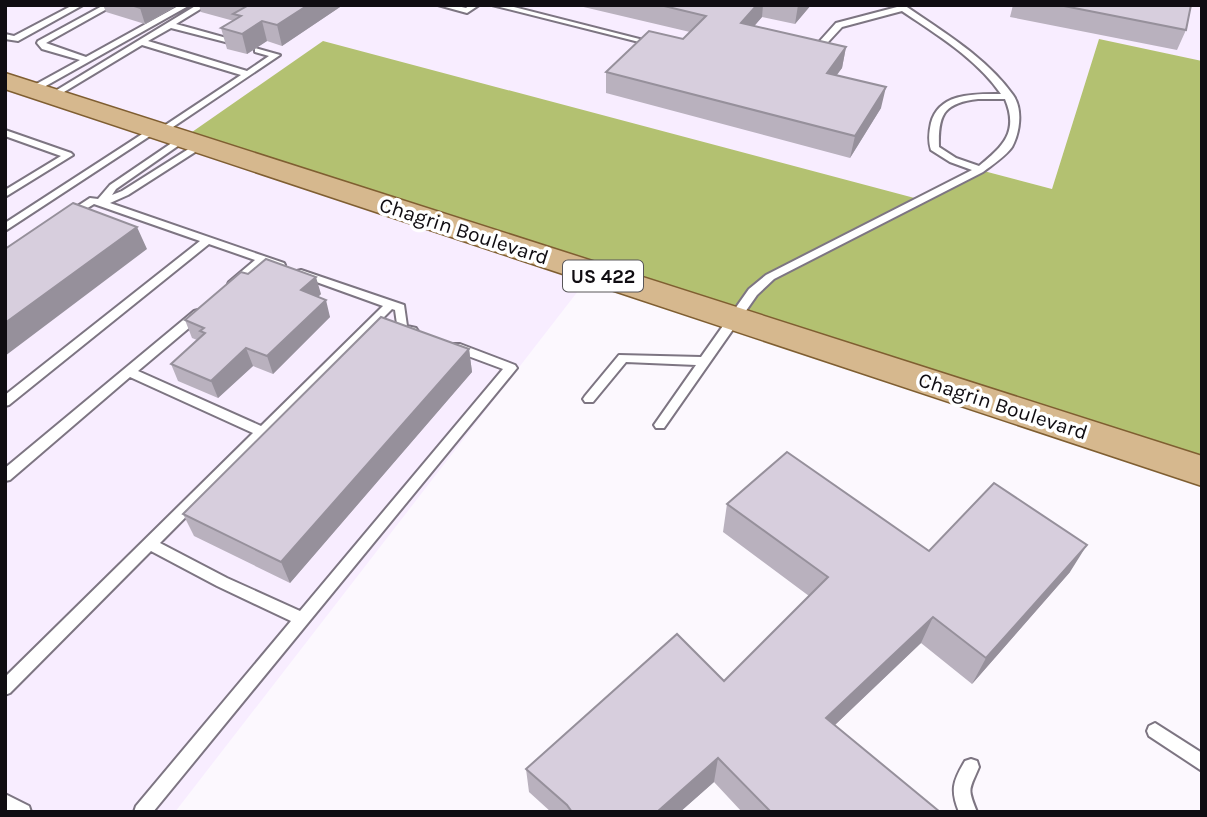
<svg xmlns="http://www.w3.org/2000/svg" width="1207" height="817" viewBox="0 0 1207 817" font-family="Karla,sans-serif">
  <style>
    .built { fill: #f8edff }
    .forest { fill: #b3c171 }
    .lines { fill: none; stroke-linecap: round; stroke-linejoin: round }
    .lane-casing { stroke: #7d7582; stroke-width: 4 }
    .primary-casing { stroke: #7f5e31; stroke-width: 3 }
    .lane { fill: #fff; fill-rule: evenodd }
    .primary { fill: #d6b88e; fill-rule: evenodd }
    .wall { fill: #b9b1be }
    .shaded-wall { fill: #96909b }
    .building { fill: #d7cedd; stroke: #96909b; stroke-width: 2 }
    .labels { text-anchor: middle; stroke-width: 7; stroke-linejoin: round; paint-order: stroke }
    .shield { fill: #fff; stroke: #585659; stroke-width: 2 }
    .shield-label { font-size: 19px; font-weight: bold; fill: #100d12 }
    .street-label { font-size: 21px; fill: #100d12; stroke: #fff }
  </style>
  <rect width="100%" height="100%" fill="#fcf8fe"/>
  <path class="built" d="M 5,5 L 1202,5 L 1202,61 L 1099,40 L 1052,189 L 980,170 L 922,200 L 592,273 L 175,812 L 5,812 Z"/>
  <path class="forest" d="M 1099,39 L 1202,61 L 1202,471 L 182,139 L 323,41 L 922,200 L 980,170 L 1052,189 Z"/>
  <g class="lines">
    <g class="lane-casing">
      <path id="lane" d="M 73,5 L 83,5 L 18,41 L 5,39 L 5,34 L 14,36 Z
        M 104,5 L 114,5 L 46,43 L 86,57 L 180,5 L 190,5 L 35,92 L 29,92 L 29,88 L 80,60 L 42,49 L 37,43 L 38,41 Z
        M 197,5 L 207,5 L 176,24 L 241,42 L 241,46 L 171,28 L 148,41 L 247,71 L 269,56 L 255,52 L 255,48 L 280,55 L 161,135 L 158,134 L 158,130 L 241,75 L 142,45 L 54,98 L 47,96 Z
        M 438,5 L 453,5 L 466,8 L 470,5 L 479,5 L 467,13 Z
        M 492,5 L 506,5 L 659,44 L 655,46 Z
        M 895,5 L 904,5 C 943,32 986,57 1013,95 C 1023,109 1020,132 1012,147 C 1006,156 992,165 983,172 L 774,279 L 757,295 L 664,428 L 656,428 L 654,425 L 696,365 L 626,362 L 593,402 L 585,402 L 583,399 L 585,396 L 619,355 L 701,357 L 749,289 L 766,275 L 972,170 L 950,162 L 931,150 C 928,141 929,132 931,123 C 939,92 976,94 1001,94 C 976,58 937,35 902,11 L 842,27 L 817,54 L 810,52 L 836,23 L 897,7 ZM 978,99 L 1005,99 C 1019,132 1003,146 979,166 L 956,158 L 939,147 C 938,114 944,103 978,99 Z
        M 153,127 L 158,130 L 156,132 L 5,231 L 5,223 Z
        M 5,130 L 71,153 L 73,155 L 5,197 L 5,190 L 61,156 L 5,136 Z
        M 182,136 L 185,137 L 185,141 L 116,189 L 112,195 L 122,191 L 198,143 L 201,142 L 206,145 L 128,195 L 110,203 L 284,263 L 285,265 L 284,267 L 280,268 L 264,263 L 237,286 L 229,286 L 228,284 L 229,282 L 255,260 L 209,244 L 9,405 L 5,406 L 5,395 L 200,241 L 94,204 L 73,217 L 69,218 L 64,215 L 90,198 L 98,199 L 110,185 Z
        M 301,270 L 404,305 L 407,326 L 416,328 L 418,331 L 412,335 L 398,331 L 395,310 L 392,309 L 160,543 L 227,578 L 300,611 L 503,369 L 452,350 L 450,347 L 452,344 L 460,344 L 515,365 L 517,368 L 153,812 L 134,812 L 136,806 L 291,621 L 217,586 L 151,551 L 10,693 L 5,695 L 5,677 L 253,433 L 130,377 L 10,480 L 5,481 L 5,468 L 194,311 L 198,310 L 204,314 L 202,317 L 138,371 L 261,426 L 383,306 L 297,275 L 296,273 L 297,271 Z
        M 1155,723 L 1202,753 L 1202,771 L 1149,736 L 1147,731 L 1149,726 Z
        M 971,759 L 977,761 L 979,767 C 969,791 967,787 977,812 L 959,812 C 950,790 953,781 965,761 Z
        M 5,794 L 29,806 L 31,812 L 5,811 Z"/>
    </g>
    <g class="primary-casing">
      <path id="primary" d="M 5,73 L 1202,456 L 1202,486 L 5,89 Z"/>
    </g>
    <use href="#lane" class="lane"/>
    <use href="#primary" class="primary"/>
  </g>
  <path class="wall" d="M 103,5 L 178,5 L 145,24 L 106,12 Z
    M 199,5 L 343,5 L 282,46 L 267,41 L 247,54 L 227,49 L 221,28 L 234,21 L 201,12 Z
    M 575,5 L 811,5 L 795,24 L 762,17 L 754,26 L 846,47 L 842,68 L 836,75 L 881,108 L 850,158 L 606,93 L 606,72 L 683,39 L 690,32 Z
    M 1013,5 L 1191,5 L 1186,30 L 1177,50 L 1010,17 Z
    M 248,274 L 321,294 L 318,297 L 330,317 L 273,374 L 253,366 L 218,398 L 178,381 L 171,364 L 197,340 L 192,338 L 185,320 Z
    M 469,349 L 472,372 L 290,583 L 194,536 L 183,514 Z
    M 727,504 L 929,551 L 1070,572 L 972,684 L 921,643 L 835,725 L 940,812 L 742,812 L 714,782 L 680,812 L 551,812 L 529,792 L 526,769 L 724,681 L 809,596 L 723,532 Z"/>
  <path class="shaded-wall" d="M 144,5 L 178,5 L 145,24 L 140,8 Z
    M 308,5 L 343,5 L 282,46 L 277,25 Z
    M 757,5 L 763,5 L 762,17 L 739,44 L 741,23 Z
    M 798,5 L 811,5 L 795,24 Z
    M 262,21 L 267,41 L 247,54 L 242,34 Z
    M 846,47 L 842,68 L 823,94 L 827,73 Z
    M 886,87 L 881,108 L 850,158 L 855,136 Z
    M 137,227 L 147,249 L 5,356 L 5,323 Z
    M 316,277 L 321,294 L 306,308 L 301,290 Z
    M 326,300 L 330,317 L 273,374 L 267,356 Z
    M 246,348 L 253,366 L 218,398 L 211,381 Z
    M 469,349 L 472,372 L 290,583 L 281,562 Z
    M 1087,545 L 1070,572 L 972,684 L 986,658 Z
    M 933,617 L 921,643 L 817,742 L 826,718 Z
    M 718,758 L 714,782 L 680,812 L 657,812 Z"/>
  <path class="building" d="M 131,5 L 144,5 L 140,8 Z
    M 244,5 L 308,5 L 277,25 L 262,21 L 242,34 L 221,28 L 241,16 L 233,14 L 247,6 Z
    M 660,5 L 757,5 L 741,23 L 846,47 L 827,73 L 886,87 L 855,136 L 606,72 L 649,31 L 683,39 L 706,16 Z
    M 1059,5 L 1191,5 L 1186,30 Z
    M 73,203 L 137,227 L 5,323 L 5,249 Z
    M 266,259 L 316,277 L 301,290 L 326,300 L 267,356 L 246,348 L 211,381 L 171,364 L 205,333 L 200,331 L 204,328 L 185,320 L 241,272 L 248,274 Z
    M 381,317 L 469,349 L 281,562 L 183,514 Z
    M 787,452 L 929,551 L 994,483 L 1087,545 L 986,658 L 933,617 L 826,718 L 940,812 L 771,812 L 718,758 L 657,812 L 572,812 L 567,805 L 526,769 L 677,634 L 724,681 L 828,577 L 727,504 Z"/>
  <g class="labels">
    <rect class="shield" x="563" y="260.5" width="80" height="31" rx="5"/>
    <g class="shield-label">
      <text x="603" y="283">US 422</text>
    </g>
    <g class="street-label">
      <text transform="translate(464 231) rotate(18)" y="7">Chagrin Boulevard</text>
      <text transform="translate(1003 406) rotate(18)" y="7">Chagrin Boulevard</text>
    </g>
  </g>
  <rect width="1207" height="817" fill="none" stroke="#100d12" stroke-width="14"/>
</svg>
